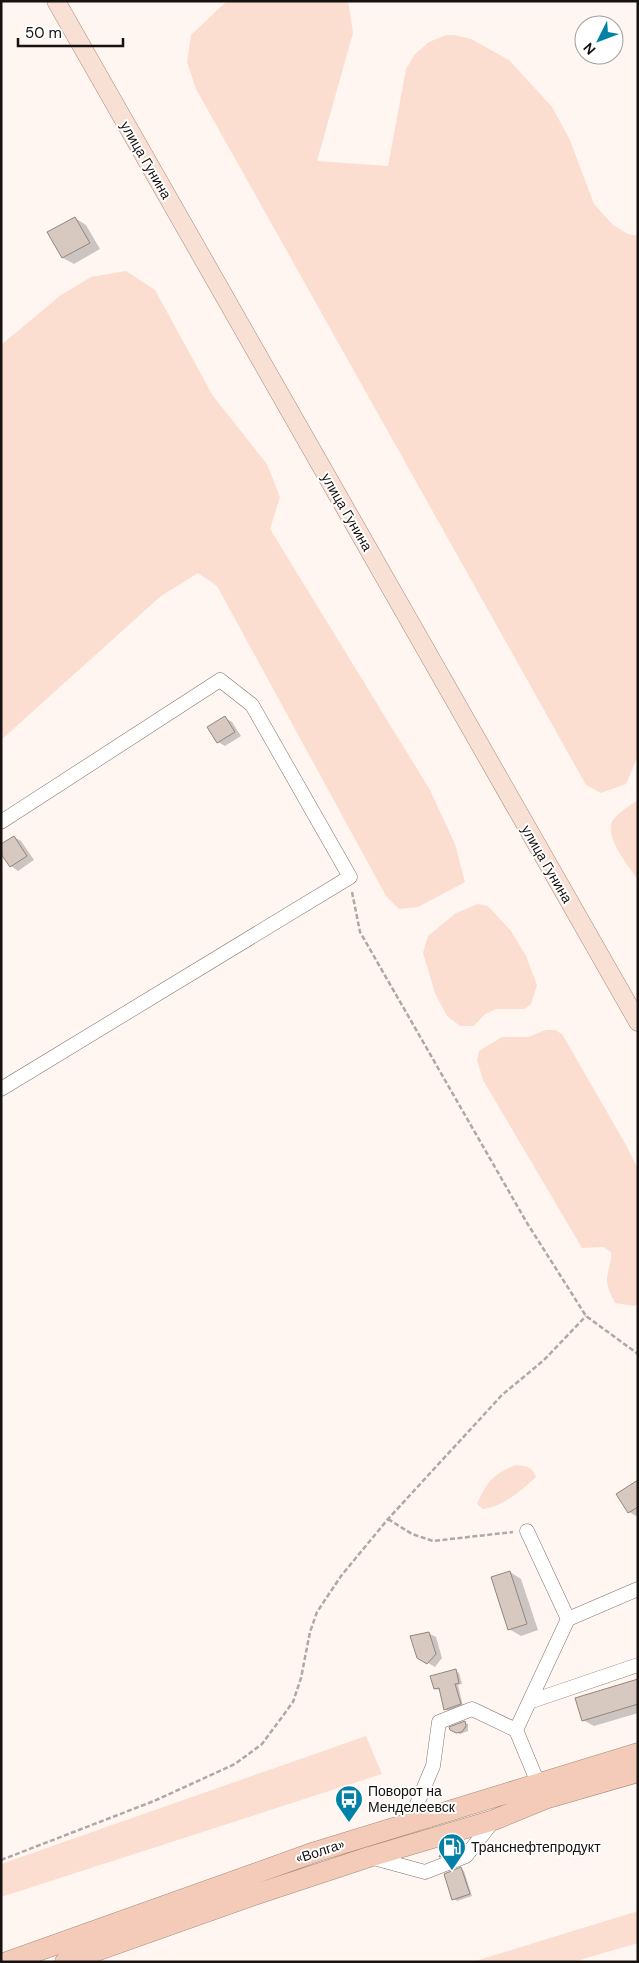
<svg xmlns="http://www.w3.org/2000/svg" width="639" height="1963" viewBox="0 0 639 1963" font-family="'DM Sans',sans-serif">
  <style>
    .green { fill: #fcded0 }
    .shadow { fill: #0003 }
    .building { fill: #d7c8c0; stroke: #94867f }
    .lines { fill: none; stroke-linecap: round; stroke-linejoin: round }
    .minor-casing { stroke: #81736c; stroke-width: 15 }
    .major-casing { stroke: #a68a7d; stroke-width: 19 }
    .highway-casing { stroke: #a68a7d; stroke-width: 21 }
    .path { stroke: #b1a8a5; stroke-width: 2.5; stroke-dasharray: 5 2.5; stroke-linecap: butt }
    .minor { stroke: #fff; stroke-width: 14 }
    .major { stroke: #f8e0d4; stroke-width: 18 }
    .highway { stroke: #f3cbb8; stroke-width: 20 }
    .labels { text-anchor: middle; stroke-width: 4; stroke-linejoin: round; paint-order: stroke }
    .street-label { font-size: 14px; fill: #17110f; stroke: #fff }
    .poi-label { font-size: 14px; fill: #17110f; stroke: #fff; text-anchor: start }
  </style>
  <rect width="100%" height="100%" fill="#fff5f1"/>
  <path class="green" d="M 227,1 L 348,1 L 353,33 L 317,161 L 388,166 L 406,69 L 415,54 L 429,42 L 446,35 L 455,35 L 471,39 L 509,60 L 552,107 L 569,138 L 594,204 L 613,225 L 628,234 L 638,236 L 638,756 L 626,784 L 601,793 L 586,785 L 196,89 L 187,62 L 191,35 Z
    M 126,271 L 155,290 L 213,396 L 267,464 L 280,497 L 270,529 L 430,790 L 455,844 L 465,882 L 418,907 L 399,909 L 386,896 L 217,586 L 198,573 L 161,596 L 1,740 L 1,345 L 61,295 L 91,277 Z
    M 638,800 L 638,880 C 629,866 603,837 613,820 C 619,812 630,805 638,800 Z
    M 478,904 L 488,906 L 511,931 L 526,956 L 537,985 L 531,1004 L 524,1009 L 496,1009 L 485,1014 L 474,1026 L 460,1026 L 447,1016 L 435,993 L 423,953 L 428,936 L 456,913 Z
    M 546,1030 L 555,1030 L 562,1034 L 626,1145 L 638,1169 L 638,1304 L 634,1306 L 615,1303 C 612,1296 607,1289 607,1280 C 607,1271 612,1263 611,1252 L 603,1247 L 582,1248 L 483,1080 L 477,1060 L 479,1051 L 502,1037 L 528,1037 Z
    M 515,1465 C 526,1466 532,1466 536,1477 C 520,1492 503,1506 483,1509 L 477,1504 C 487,1482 492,1475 515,1465 Z
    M 366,1736 L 382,1774 L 1,1897 L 1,1864 Z
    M 638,1911 L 638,1943 L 573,1962 L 472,1962 Z"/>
  <path class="shadow" d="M 75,218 L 86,225 L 100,249 L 74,264 L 63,258 Z
    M 225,718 L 232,722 L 241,736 L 225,746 L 218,742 Z
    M 14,837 L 21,841 L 34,860 L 18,871 L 11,866 Z
    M 638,1484 L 638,1515 L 636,1516 L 629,1512 Z
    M 510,1572 L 521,1579 L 538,1630 L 521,1636 L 509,1629 Z
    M 428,1633 L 436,1637 L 442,1658 L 435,1667 L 418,1657 Z
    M 456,1671 L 459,1673 L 462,1684 L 458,1685 L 463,1706 L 449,1711 L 446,1710 L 440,1690 L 435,1689 Z
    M 638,1680 L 638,1713 L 594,1726 L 583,1720 Z
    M 465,1723 L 468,1724 L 468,1731 L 460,1734 L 457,1732 Z
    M 445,1851 L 454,1852 L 455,1853 L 443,1858 L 441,1857 Z
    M 461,1869 L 464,1871 L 472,1896 L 457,1901 L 454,1899 Z"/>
  <path class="building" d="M 75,217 L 90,243 L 62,258 L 47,232 Z
    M 225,716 L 235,732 L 217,743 L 207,727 Z
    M 14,836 L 27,856 L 10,867 L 1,854 L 1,844 Z
    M 638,1480 L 638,1507 L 628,1513 L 616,1494 Z
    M 510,1571 L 527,1624 L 508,1630 L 491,1577 Z
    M 429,1632 L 436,1654 L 427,1664 L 417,1658 L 410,1636 Z
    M 456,1669 L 459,1683 L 455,1684 L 461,1704 L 444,1710 L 439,1688 L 434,1689 L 430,1676 Z
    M 638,1679 L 638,1704 L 582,1721 L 575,1698 Z
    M 465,1721 L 466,1726 L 462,1732 L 456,1733 L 450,1730 L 449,1727 Z
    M 445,1849 L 454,1851 L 439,1857 L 442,1851 Z
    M 461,1867 L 470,1894 L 452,1900 L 444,1874 Z"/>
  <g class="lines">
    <g class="minor-casing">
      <path id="minor" d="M 1,822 L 220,680 L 252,705 L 350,877 L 1,1089
        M 527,1531 L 568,1619
        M 529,1702 L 638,1665
        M 516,1730 L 568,1619 L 638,1589
        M 405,1825 L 414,1811 L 433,1766 L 439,1722 L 472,1709 L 516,1730 L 538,1783
        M 370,1857 L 425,1872 L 466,1856 L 494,1820"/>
    </g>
    <g class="major-casing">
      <path id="major" d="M 56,1 L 638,1022"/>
    </g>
    <g class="highway-casing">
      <path id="highway" d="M 7,1962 L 315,1852 L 638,1753
        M 65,1962 L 260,1893 L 369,1857 L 494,1820 L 545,1799 L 638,1772"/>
    </g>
    <path class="path" d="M 352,892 L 360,932 L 527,1223 L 586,1316 L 638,1354
      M 388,1519 L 412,1534 L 433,1541 L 513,1532
      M 1,1860 L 154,1801 L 235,1764 L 262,1744 L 293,1702 L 301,1678 L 310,1632 L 317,1612 L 341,1576 L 388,1519 L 502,1395 L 544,1360 L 586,1316"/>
    <use href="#minor" class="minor"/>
    <use href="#major" class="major"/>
    <use href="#highway" class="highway"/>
  </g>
  <defs>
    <g id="bus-pin" transform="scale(1.4375)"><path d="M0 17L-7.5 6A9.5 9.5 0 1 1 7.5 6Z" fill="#0081a5" stroke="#fff"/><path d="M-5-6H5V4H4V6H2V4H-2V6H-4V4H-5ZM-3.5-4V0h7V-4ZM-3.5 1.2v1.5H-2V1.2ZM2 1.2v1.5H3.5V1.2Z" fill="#fff"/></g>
    <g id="fuel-pin" transform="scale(1.4375)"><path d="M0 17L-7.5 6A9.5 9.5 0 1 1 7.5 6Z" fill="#0081a5" stroke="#fff"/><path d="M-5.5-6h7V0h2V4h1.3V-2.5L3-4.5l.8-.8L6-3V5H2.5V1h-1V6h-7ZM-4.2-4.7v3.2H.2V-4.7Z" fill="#fff"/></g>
  </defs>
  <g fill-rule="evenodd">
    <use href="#bus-pin" x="349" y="1799"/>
    <use href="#fuel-pin" x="452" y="1847"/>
  </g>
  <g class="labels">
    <g class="street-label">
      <text transform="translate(146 160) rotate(60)" y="5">улица Гунина</text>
      <text transform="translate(347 512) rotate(60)" y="5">улица Гунина</text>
      <text transform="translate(547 864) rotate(60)" y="5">улица Гунина</text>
      <text transform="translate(320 1851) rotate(-18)" y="5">«Волга»</text>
    </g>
    <g class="poi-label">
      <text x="368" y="1796">Поворот на<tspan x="368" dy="16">Менделеевск</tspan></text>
      <text x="471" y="1852">Транснефтепродукт</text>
    </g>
  </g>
  <rect width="639" height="1963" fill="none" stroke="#17110f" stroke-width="5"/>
  <g transform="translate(599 40) rotate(228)"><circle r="24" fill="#ffffff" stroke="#a2a09f"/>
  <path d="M0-4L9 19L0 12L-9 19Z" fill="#0081a5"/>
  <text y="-8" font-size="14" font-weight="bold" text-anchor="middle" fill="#17110f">N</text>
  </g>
  <path d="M18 38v8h105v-8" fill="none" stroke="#17110f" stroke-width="2.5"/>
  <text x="25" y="38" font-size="15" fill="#17110f" stroke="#ffffff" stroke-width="4" paint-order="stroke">50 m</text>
</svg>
